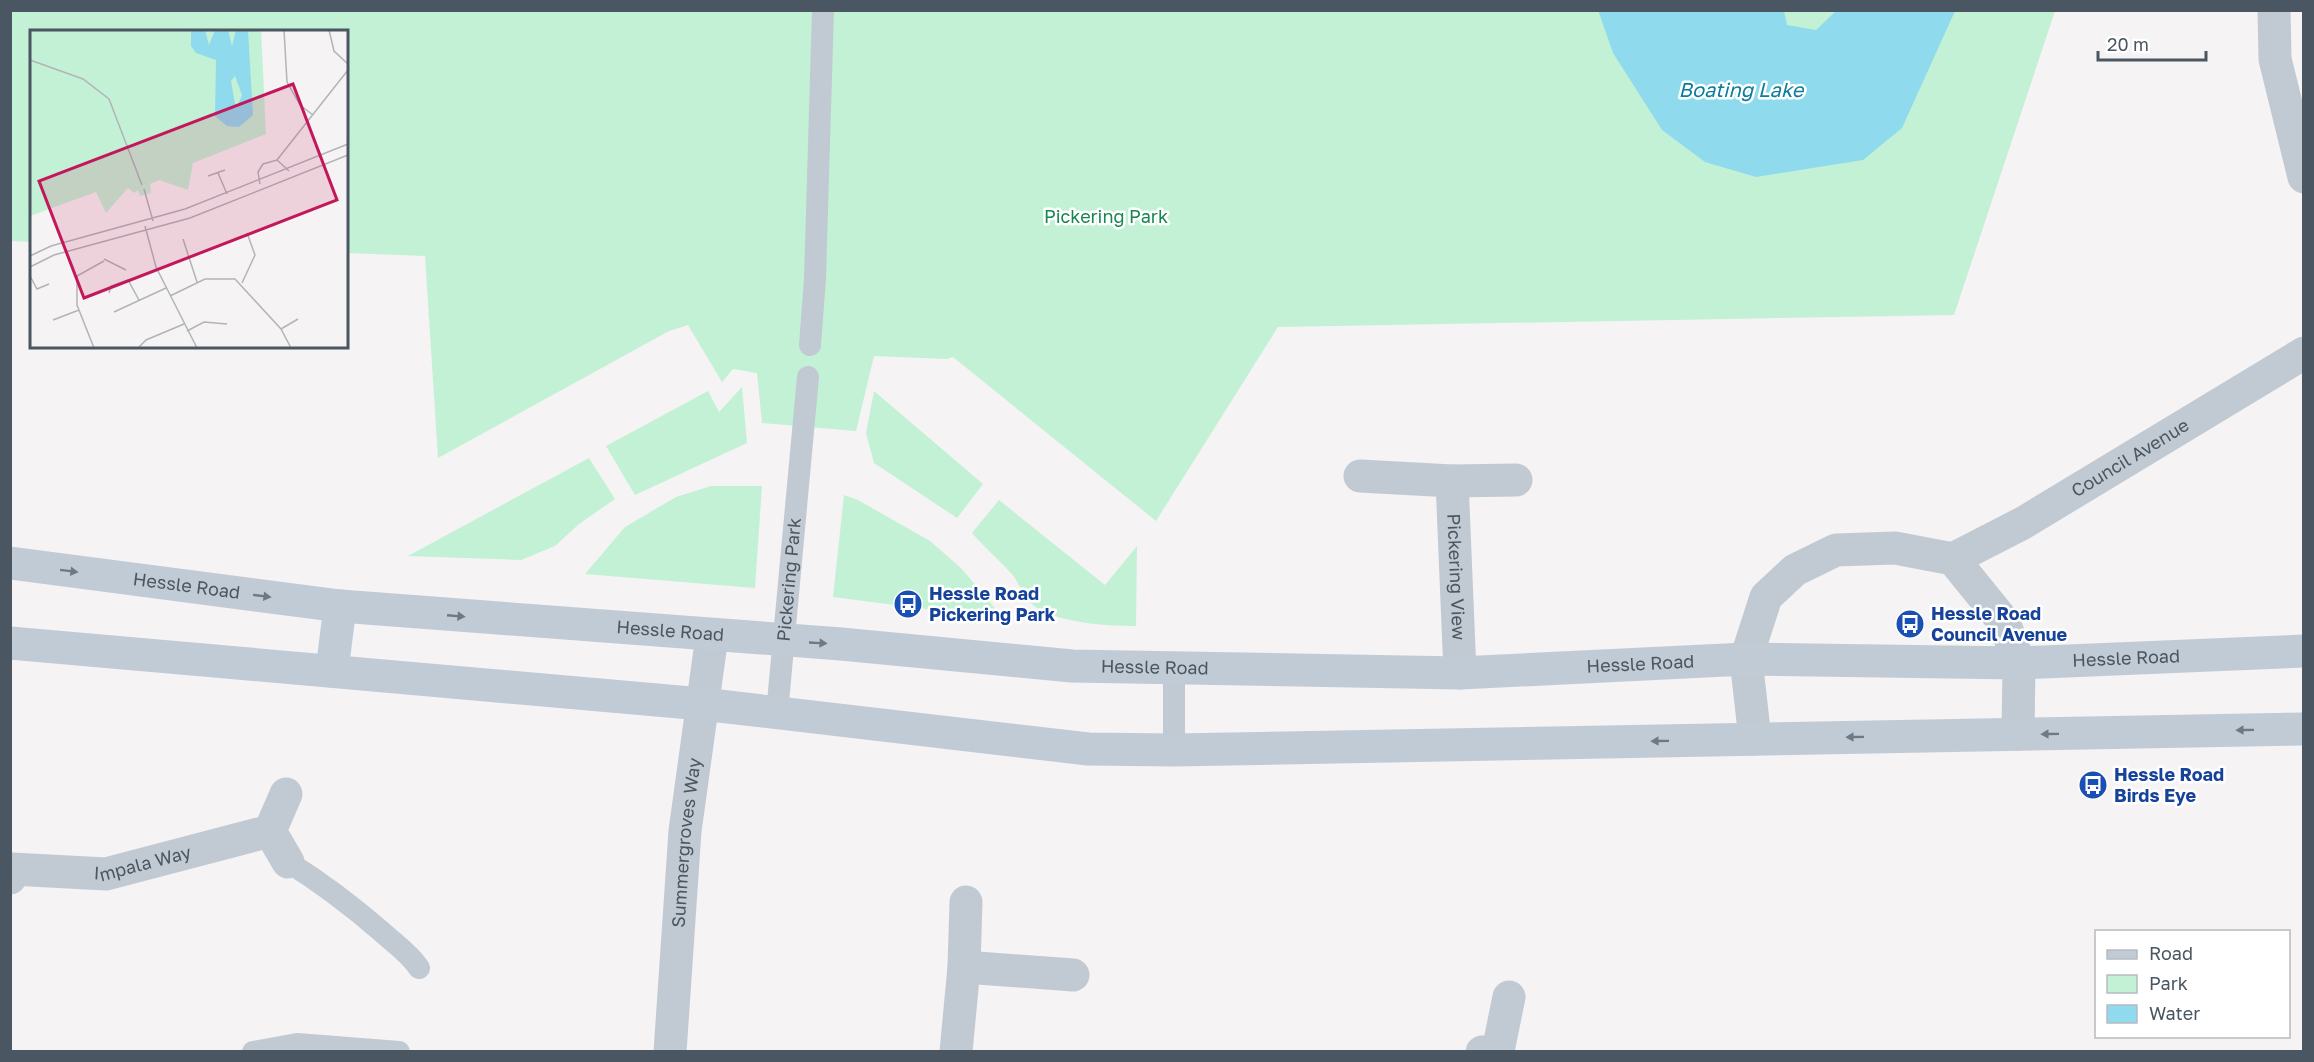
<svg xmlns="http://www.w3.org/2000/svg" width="2314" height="1062" viewBox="0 0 2314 1062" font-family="'Golos Text',sans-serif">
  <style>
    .green { fill: #c3f1d5 }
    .water { fill: #90daee }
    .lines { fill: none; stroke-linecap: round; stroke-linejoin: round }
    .lane { stroke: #c1cad2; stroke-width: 22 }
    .street { stroke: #c1cad2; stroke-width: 33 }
    .secondary { stroke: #c1cbd6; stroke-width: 33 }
    .oneway { fill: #6e7984 }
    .labels { text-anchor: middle; stroke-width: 5; stroke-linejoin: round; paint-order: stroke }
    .park-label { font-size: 18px; fill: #17864f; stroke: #fff }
    .street-label { font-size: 18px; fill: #4a5661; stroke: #fff }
    .transit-label { font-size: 18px; font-weight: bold; fill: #164399; stroke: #fff; text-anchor: start }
    .water-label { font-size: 20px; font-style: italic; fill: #0c7c9b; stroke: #fff }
    .inset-road { fill: none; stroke: #b1b4b9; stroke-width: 1.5 }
    .view { fill: #c2185b; fill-opacity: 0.15; stroke: #c2185b; stroke-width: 3 }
    .inset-edge { fill: none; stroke: #4a5661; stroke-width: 3 }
  </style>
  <rect width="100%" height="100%" fill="#f5f3f3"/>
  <path class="green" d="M 10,11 L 2055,11 L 1954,315 L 1278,327 L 1156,521 L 953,357 L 947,359 L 874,356 L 856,431 L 762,423 L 757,373 L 733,369 L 722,382 L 688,325 L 669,331 L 438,458 L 425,256 L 347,253 L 346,32 L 32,32 L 31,242 L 11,241 Z
    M 742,387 L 747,443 L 635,495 L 606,446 L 708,391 L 719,412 Z
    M 874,391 L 983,484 L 957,518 L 874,463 L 866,433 Z
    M 589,458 L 615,499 L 579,524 L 555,546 L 521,560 L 408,556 Z
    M 711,486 L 762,486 L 755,588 L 585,574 L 625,527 L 676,497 Z
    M 844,495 L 858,500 L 930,541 L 961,568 L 1004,619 L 833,597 Z
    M 999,500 L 1105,585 L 1137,546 L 1136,626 C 1108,626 1048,623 1029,601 C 1021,591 1017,578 1008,570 C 996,557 984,547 972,533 Z"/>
  <path class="water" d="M 1598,10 L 1784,11 L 1787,25 L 1816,30 L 1836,11 L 1955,11 L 1902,128 L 1863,160 L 1756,177 L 1705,162 L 1662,130 L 1613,53 Z"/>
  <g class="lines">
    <g class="lane">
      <path d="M 810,345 L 815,278 L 823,10"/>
      <path id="s1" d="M 777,713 L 808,377"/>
      <path d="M 1174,750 L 1174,668"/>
      <path d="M 288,862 C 322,883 352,906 382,932 C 395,944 409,953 419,968"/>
      <path d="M 253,1052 L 297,1044 L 399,1052"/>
    </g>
    <g class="street">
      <path d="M 2274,10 L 2275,59 L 2304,177"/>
      <path d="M 1360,476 L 1452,481 L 1516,480"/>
      <path id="s2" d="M 1452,481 L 1460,673"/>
      <path id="s3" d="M 1953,559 L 2023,523 L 2304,353"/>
      <path d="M 1755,739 L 1746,659 L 1766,597 L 1795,570 L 1836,550 L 1895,548 L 1953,559 L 2004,622 L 2019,663 L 2018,734"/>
      <path d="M 286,794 L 270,831 L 288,862"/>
      <path id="s4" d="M 10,878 L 12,869 L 106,874 L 270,831"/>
      <path d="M 964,967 L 1073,975"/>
      <path id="s5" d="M 670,1052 L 685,831 L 712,636"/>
      <path d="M 956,1052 L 964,967 L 966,902"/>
      <path d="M 1482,1052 L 1498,1051 L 1509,997"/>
    </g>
    <g class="secondary">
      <path id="s6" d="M 10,563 L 340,606 L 841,644 L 1072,666 L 1460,673 L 1746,659 L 2019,663 L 2304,651"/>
      <path d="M 10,643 L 702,704 L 1088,749 L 1174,750 L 2304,729"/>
      <path d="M 332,671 L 340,606"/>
    </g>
  </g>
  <defs><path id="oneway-solid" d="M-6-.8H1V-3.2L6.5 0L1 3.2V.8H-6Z" transform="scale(1.5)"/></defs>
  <g class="oneway">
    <use href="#oneway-solid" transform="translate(69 571) rotate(7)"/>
    <use href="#oneway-solid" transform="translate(262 596) rotate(7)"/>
    <use href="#oneway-solid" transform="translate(456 616) rotate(5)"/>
    <use href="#oneway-solid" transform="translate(818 643) rotate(3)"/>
    <use href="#oneway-solid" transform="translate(2245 730) rotate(179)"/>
    <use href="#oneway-solid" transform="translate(2050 734) rotate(179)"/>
    <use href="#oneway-solid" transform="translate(1855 737) rotate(179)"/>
    <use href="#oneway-solid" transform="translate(1660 741) rotate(179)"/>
  </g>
  <defs>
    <g id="bus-disc" transform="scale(1.5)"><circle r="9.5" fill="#1a4fb4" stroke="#fff"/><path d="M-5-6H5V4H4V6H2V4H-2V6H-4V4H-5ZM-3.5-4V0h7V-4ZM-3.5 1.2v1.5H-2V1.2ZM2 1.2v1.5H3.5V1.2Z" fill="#fff"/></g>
  </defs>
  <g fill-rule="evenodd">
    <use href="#bus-disc" x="908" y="604"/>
    <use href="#bus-disc" x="1910" y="624"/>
    <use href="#bus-disc" x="2093" y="785"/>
  </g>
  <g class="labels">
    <g class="park-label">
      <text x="1106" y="223">Pickering Park</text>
    </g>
    <g class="street-label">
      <text dy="6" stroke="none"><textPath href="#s3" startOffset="204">Council Avenue</textPath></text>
      <text dy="6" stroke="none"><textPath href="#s2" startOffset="96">Pickering View</textPath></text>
      <text dy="6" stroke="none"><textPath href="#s1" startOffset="134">Pickering Park</textPath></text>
      <text dy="6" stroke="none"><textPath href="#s6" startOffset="178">Hessle Road</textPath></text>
      <text dy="6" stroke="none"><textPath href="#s6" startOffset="664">Hessle Road</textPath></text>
      <text dy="6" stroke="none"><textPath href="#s6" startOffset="2122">Hessle Road</textPath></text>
      <text dy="6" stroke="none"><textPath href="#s6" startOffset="1636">Hessle Road</textPath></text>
      <text dy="6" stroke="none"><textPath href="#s6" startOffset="1150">Hessle Road</textPath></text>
      <text dy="6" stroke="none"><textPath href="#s5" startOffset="210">Summergroves Way</textPath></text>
      <text dy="6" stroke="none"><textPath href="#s4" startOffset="141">Impala Way</textPath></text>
    </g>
    <g class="transit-label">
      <text x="929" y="600">Hessle Road<tspan x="929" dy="21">Pickering Park</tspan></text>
      <text x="1931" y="620">Hessle Road<tspan x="1931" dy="21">Council Avenue</tspan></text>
      <text x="2114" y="781">Hessle Road<tspan x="2114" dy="21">Birds Eye</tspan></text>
    </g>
    <g class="water-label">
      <text x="1741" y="97">Boating Lake</text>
    </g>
  </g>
  <g transform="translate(30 30)">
    <rect width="318" height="318" fill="#f5f3f3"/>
    <path d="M 0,0 L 231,0 L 236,104 L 163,133 L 158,160 L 129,150 L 120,154 L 121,163 L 110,166 L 108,160 L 104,163 L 98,158 L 76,183 L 66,162 L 0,186 Z" fill="#c3f1d5"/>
    <path d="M 161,0 L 175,0 L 179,15 L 185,0 L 198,0 L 202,16 L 206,0 L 218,0 L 223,85 L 209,97 L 197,96 L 185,86 L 186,30 L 166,23 L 161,16 ZM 205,46 L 212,65 L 206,79 L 201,51 Z" fill="#90daee" fill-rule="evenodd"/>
    <path class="inset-road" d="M 254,0 L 257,52 L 270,75 L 283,85M 299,0 L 304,21 L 318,34M 0,30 L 53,49 L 79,69 L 112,155M 247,130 L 318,40M 188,143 L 197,164M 178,146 L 195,140M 230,154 L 228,142 L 233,134 L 247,130 L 259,141M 114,159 L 123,191M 115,196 L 126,237 L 167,318M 153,209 L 167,252M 0,226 L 21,216 L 155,179 L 318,114M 74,229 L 96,240M 0,237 L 24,225 L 160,188 L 318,125M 0,246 L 7,259 L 19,254M 212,253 L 225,225 L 217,203M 79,263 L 81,256 L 98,250 L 109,270M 140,266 L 175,249 L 205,249 L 251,299 L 261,318M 84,282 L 136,258M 23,290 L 49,280M 251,299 L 268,289M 157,301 L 174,292 L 197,294M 64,318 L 47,275 L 47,246 L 74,231M 108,318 L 116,310 L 154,294"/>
    <path class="view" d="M 263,54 L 307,170 L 54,268 L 9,151 Z"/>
    <rect width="318" height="318" class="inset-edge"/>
  </g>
  <rect width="2314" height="1062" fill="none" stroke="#4a5661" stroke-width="24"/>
  <rect x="2095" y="930" width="195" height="108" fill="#ffffff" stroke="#b7bbc0" stroke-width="1.5"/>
  <rect x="2107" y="950" width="30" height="9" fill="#c1cbd6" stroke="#b7bbc0" stroke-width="1.5"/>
  <text x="2149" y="960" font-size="18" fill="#4a5661">Road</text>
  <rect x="2107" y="975" width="30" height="18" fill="#c3f1d5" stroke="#b7bbc0" stroke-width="1.5"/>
  <text x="2149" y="990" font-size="18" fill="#4a5661">Park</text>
  <rect x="2107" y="1005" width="30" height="18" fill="#90daee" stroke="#b7bbc0" stroke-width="1.5"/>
  <text x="2149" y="1020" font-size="18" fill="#4a5661">Water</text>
  <path d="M2098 51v9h108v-9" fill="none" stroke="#4a5661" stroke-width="3"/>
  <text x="2107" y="51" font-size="18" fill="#4a5661" stroke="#ffffff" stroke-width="4.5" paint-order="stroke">20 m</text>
</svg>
